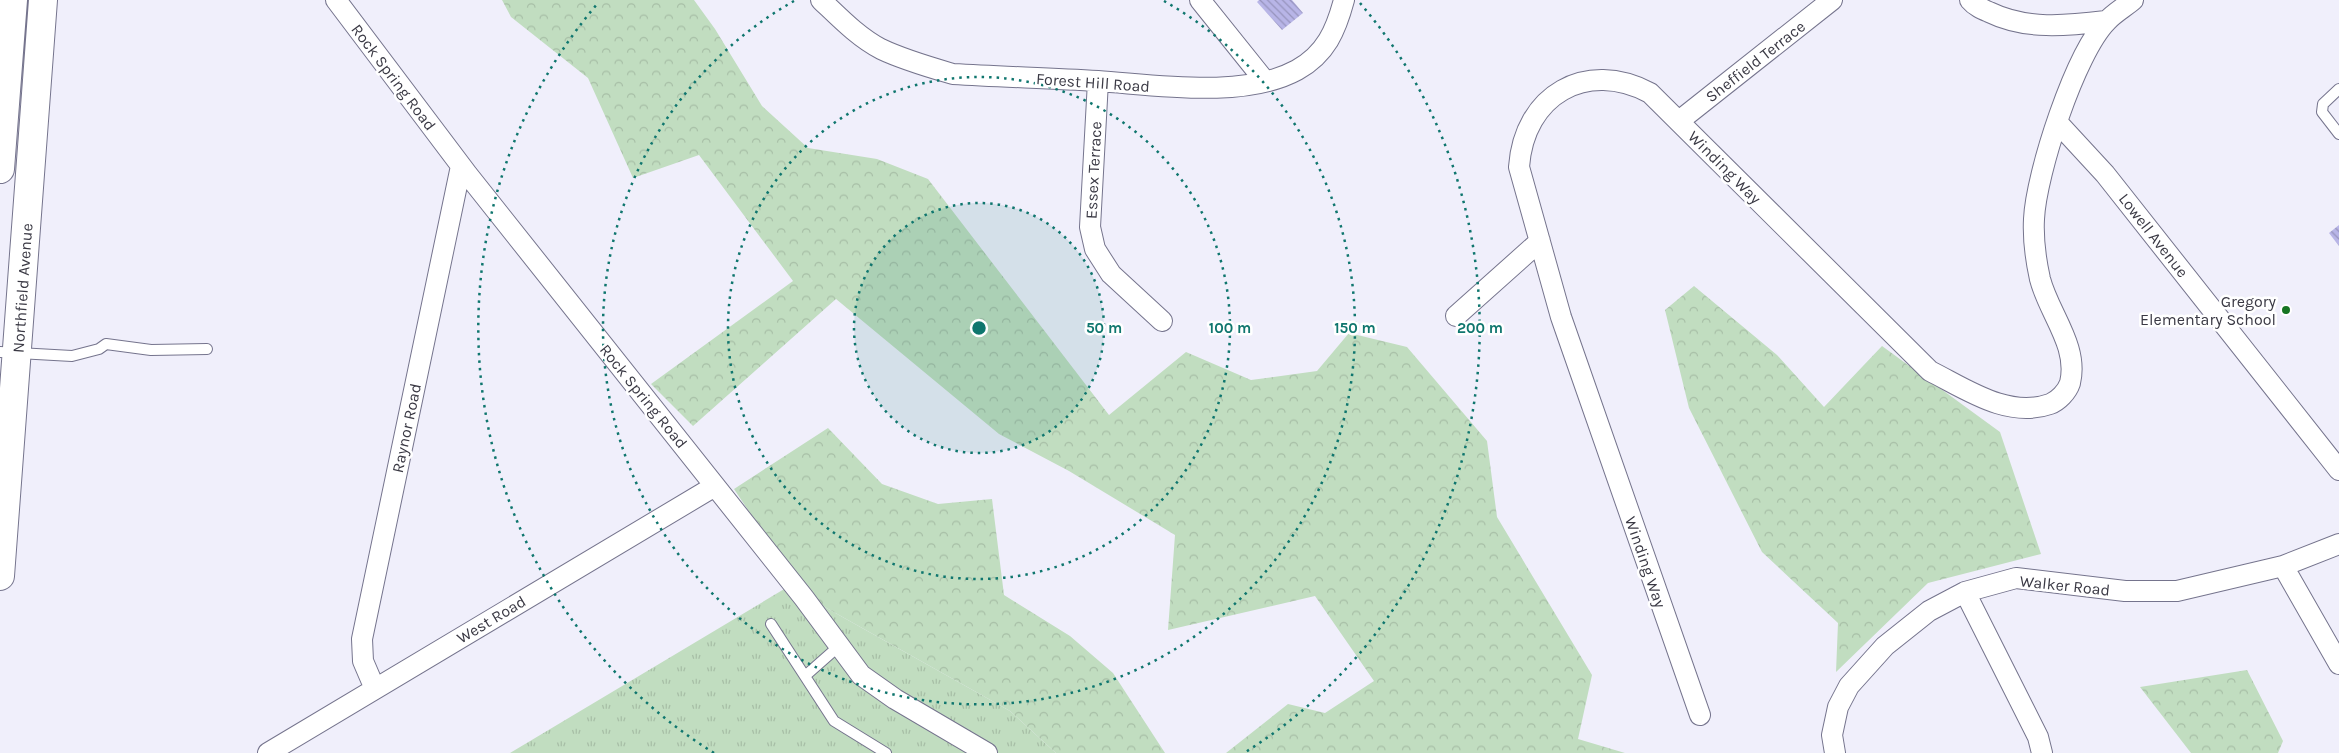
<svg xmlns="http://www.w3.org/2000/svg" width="2339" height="753" viewBox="0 0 2339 753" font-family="Karla,sans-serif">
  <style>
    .grass { fill: url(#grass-tufts) }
    .forest { fill: url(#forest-crowns) }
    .building { fill: url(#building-back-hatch) }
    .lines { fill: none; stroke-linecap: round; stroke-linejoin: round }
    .service-casing { stroke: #75748d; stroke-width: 12 }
    .minor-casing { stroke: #75748d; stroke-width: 22 }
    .primary-casing { stroke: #75748d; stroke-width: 30 }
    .service { stroke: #fff; stroke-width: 10 }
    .minor { stroke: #fff; stroke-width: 20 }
    .primary { stroke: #fff; stroke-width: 28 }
    .ring { fill: none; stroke: #0f766e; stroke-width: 2.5; stroke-dasharray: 2.5 5 }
    .poi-dot { fill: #167422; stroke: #fff; stroke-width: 2 }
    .labels { text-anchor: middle; stroke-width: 5; stroke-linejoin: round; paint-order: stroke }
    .street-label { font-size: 16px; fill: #3a3944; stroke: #fff }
    .poi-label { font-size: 16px; fill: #3a3944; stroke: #fff; text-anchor: end }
    .centre { fill: #0f766e; stroke: #fff; stroke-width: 2.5 }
    .ring-label { font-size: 15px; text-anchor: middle; font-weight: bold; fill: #0f766e; stroke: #fff; stroke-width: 5; stroke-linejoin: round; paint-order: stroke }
  </style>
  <defs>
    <pattern id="grass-tufts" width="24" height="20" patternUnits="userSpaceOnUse" patternTransform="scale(1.25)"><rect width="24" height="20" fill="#c1ddc0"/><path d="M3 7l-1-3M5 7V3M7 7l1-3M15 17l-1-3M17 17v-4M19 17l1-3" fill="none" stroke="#a7bea6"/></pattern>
    <pattern id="forest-crowns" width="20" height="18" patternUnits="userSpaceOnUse" patternTransform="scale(1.25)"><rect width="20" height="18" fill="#c1ddc0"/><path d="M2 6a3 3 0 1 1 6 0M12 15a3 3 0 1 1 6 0" fill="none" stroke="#a7bea6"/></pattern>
    <pattern id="building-back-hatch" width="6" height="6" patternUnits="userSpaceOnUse" patternTransform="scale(1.25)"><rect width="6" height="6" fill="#b8b5e7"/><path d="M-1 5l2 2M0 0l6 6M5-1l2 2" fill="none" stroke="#9794bd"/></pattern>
  </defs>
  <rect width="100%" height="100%" fill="#f0effb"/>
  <path class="grass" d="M 796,582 L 814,601 L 1010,711 L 1056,753 L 510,753 Z"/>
  <path class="forest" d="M 502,0 L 694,0 L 715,29 L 762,106 L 808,148 L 877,159 L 928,179 L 1109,415 L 1186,352 L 1251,380 L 1317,371 L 1349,333 L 1407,347 L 1487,441 L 1497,517 L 1592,675 L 1578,739 L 1625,753 L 1226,753 L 1288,704 L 1325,713 L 1374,681 L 1315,596 L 1168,630 L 1175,535 L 1069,471 L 999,434 L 836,299 L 693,426 L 651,384 L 793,281 L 699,155 L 633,178 L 588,78 L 511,17 Z
    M 1694,286 L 1777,355 L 1824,407 L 1882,346 L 2000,432 L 2041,554 L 1928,583 L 1836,672 L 1838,623 L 1762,552 L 1689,408 L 1665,310 Z
    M 828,428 L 882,484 L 938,504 L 992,499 L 1004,595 L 1070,636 L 1113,673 L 1165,753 L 1056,753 L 1010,711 L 814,601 L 796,582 L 734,489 Z
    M 2247,670 L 2283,741 L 2278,753 L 2191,753 L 2140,687 Z"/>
  <path class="building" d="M 1259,0 L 1292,0 L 1303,13 L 1282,30 L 1257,2 Z
    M 2339,225 L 2339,246 L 2329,233 Z"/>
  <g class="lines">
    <g class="service-casing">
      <path id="service" d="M 2339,89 L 2323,104 L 2322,112 L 2339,134
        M 0,352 L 72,356 L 99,349 L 106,344 L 151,350 L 207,349
        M 771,624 L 834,721 L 886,753
        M 805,676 L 839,646"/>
    </g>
    <g class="minor-casing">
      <path id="minor" d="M 336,0 L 468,175 L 804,598 L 861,675 L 895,699 L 987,753
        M 821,0 C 839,17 858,37 881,49 C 904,60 929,67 953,74 C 1002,77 1050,78 1098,81 C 1157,85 1244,99 1297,70 C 1326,54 1336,30 1344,0
        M 1200,0 L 1265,81
        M 1970,0 C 1975,6 1982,9 1989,12 C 2026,30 2066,26 2106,21
        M 1098,81 L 1090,227 L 1095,249 L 1111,274 L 1162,321
        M 1679,121 L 1832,0
        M 2057,122 L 2105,174 L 2339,470
        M 1456,316 L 1540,241
        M 2283,566 L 2339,664
        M 1965,592 L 2038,737 L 2042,753
        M 375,689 L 363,661 L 362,639 L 461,166
        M 1700,715 L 1561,317 L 1519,167 C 1524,95 1586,59 1650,93 L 1930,371 C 1966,389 2008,419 2050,404 C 2058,401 2067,392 2070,383 C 2079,346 2049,314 2040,279 C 2036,261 2033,238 2034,219 C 2036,174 2075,53 2107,21 C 2114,13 2125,7 2133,0
        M 268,753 L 715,486
        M 1835,753 L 1832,735 L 1838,707 L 1849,686 L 1885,646 L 1929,611 L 1965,592 L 2016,578 L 2125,591 L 2177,591 L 2283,566 L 2339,544"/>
    </g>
    <g class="primary-casing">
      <path id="primary" d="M 0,169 L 13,0
        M 0,576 L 43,0"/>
    </g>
    <use href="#service" class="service"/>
    <use href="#minor" class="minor"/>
    <use href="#primary" class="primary"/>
  </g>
  <circle cx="979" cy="328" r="125" fill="#0f766e" fill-opacity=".12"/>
  <g class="ring">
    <circle cx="979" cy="328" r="125"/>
    <circle cx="979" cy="328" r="251"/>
    <path d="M1164 1A376 376 0 1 1 794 1"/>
    <path d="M714 753A501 501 0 0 1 598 3M1360 3A501 501 0 0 1 1244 753"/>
  </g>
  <circle class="poi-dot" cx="2286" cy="310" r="5"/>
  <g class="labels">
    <g class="street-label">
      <text transform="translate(1755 61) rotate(-38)" y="6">Sheffield Terrace</text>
      <text transform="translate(394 77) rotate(53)" y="6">Rock Spring Road</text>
      <text transform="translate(1093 82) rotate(4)" y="6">Forest Hill Road</text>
      <text transform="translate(1725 167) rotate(45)" y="6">Winding Way</text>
      <text transform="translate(1093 170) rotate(-87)" y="6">Essex Terrace</text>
      <text transform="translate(2154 235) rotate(52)" y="6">Lowell Avenue</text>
      <text transform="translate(22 288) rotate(-86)" y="6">Northfield Avenue</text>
      <text transform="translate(644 396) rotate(51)" y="6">Rock Spring Road</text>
      <text transform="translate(406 428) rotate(-78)" y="6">Raynor Road</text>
      <text transform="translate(1646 562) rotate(71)" y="6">Winding Way</text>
      <text transform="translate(2065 585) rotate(6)" y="6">Walker Road</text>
      <text transform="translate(491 619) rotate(-31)" y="6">West Road</text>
    </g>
    <g class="poi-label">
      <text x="2276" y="307">Gregory<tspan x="2276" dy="18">Elementary School</tspan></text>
    </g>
  </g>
  <circle cx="979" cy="328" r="8" class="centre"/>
  <g class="ring-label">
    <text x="1104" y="333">50 m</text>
    <text x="1230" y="333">100 m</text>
    <text x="1355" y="333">150 m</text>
    <text x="1480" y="333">200 m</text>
  </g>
</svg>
